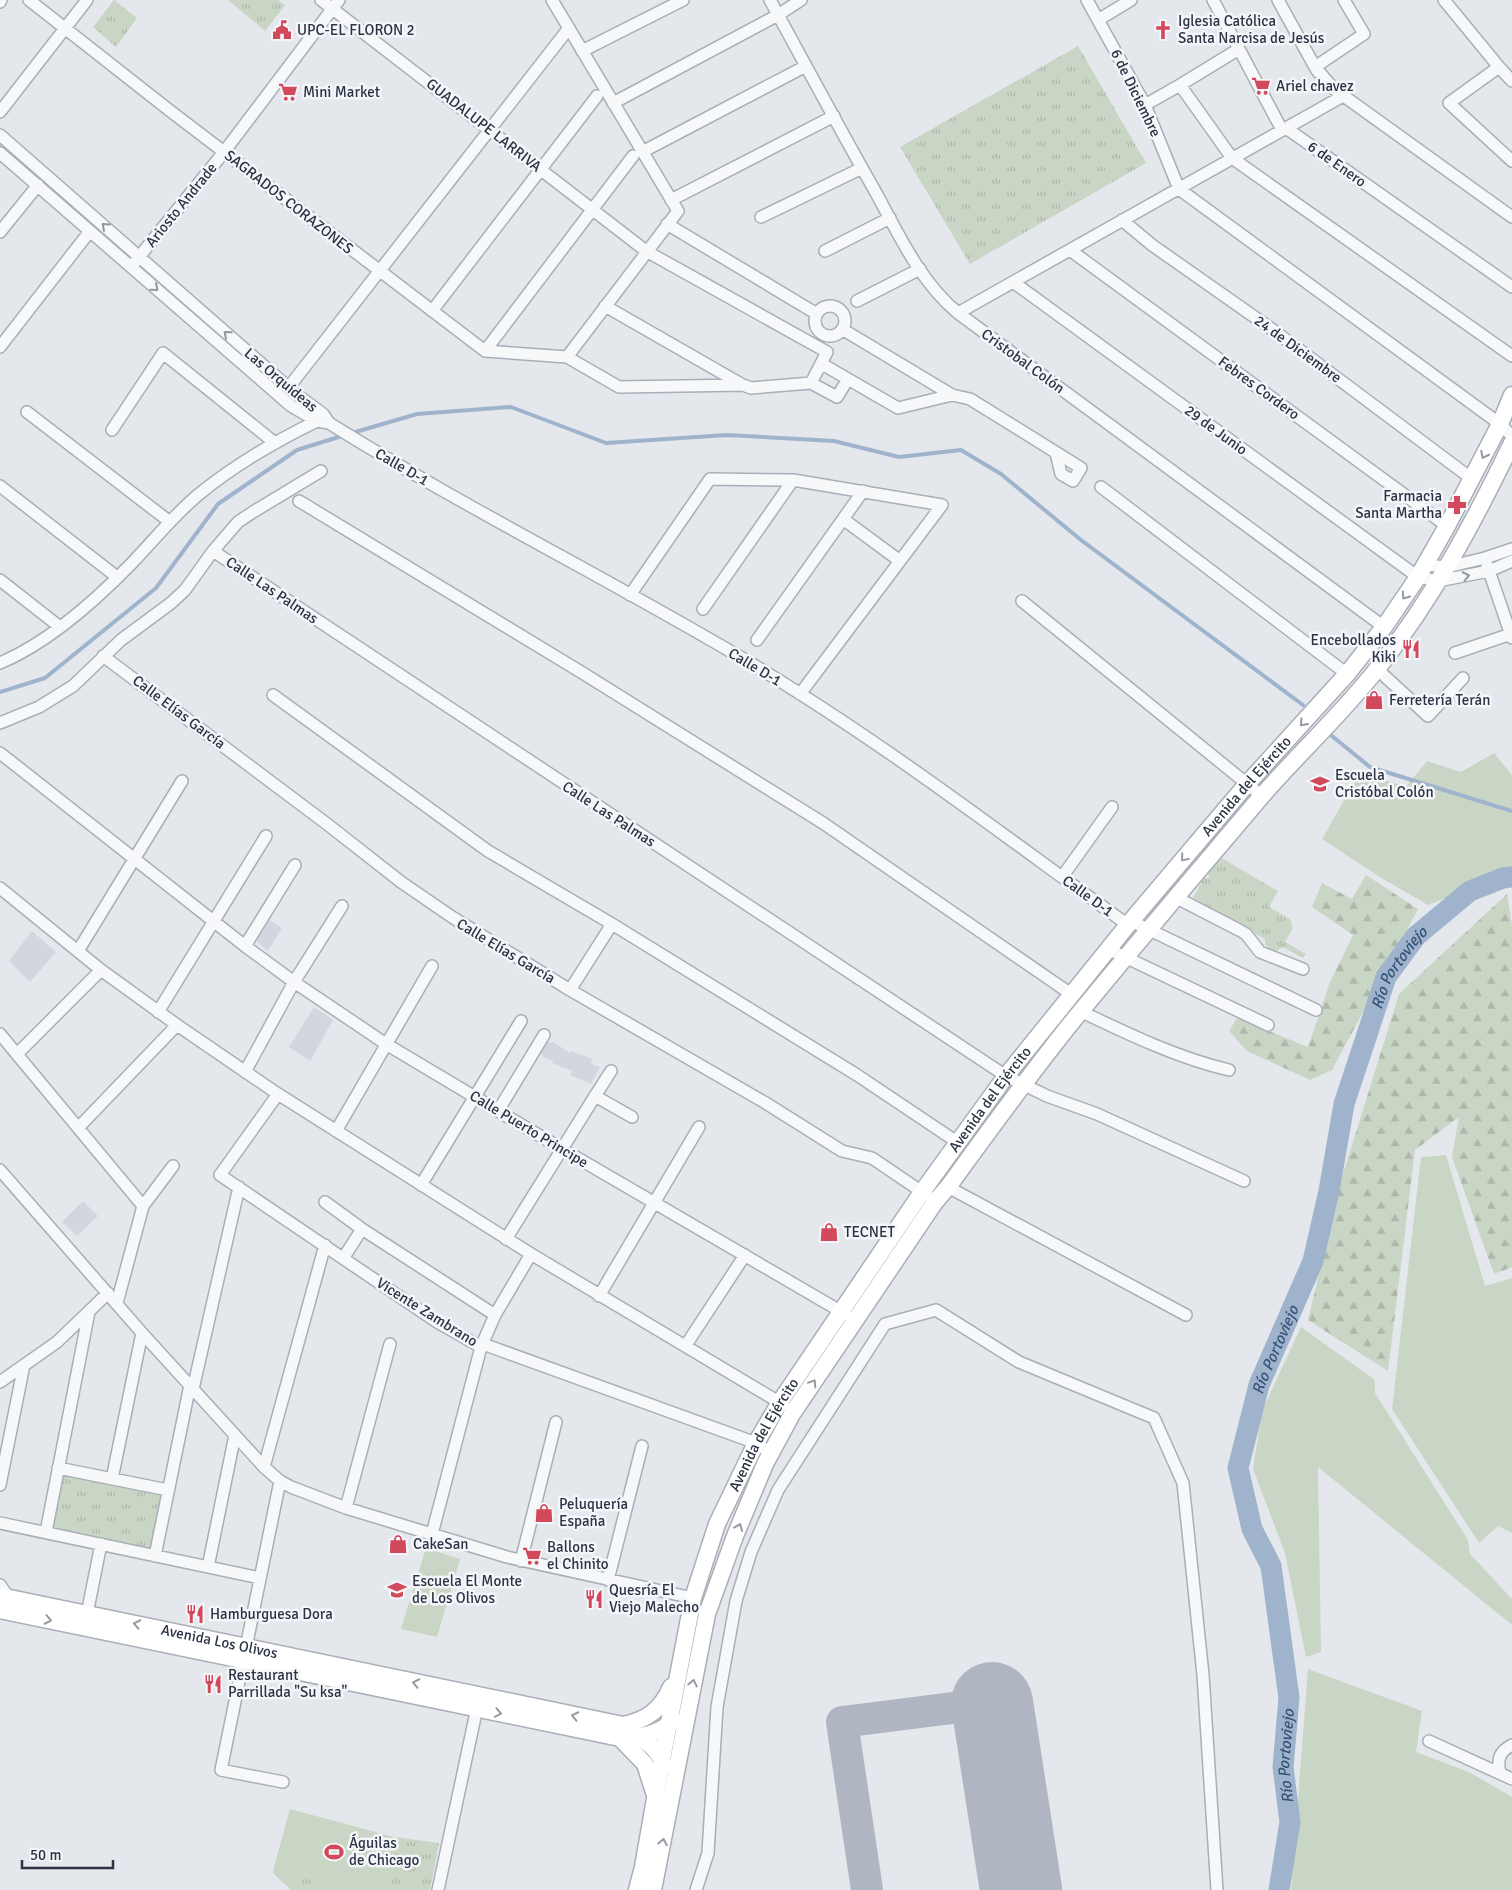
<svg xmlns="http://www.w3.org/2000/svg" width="1512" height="1890" viewBox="0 0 1512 1890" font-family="Signika,sans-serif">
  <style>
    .built { fill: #d2d6de }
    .green { fill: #c9d6c5 }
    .forest { fill: url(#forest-firs) }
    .park { fill: url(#park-tufts) }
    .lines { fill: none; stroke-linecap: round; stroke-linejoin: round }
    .stream { stroke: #9fb4cc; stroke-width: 4 }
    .river { stroke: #9fb4cc; stroke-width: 21 }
    .taxiway { stroke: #b0b6c1; stroke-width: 32 }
    .runway { stroke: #b0b6c1; stroke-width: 82 }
    .street-casing { stroke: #a9aeb7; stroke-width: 14 }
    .secondary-casing { stroke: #a9aeb7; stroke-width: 19 }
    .street { stroke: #f7f8fa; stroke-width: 11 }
    .secondary { stroke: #fff; stroke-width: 16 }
    .oneway { stroke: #9196a0 }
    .oneway2 { stroke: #959aa2 }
    .labels { text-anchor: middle; stroke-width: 5; stroke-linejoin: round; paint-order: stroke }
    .poi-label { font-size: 15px; fill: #2b3445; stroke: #f4f6f9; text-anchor: start }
    .street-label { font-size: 15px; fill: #2b3445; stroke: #f4f6f9 }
    .water-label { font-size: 16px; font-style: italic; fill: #34527a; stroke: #f4f6f9 }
  </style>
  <defs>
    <pattern id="forest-firs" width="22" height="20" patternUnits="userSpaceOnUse" patternTransform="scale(1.25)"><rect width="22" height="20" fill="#c9d6c5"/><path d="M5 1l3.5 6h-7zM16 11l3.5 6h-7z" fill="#adb8ab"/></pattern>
    <pattern id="park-tufts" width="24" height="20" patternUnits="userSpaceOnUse" patternTransform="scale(1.25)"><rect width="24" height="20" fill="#c9d6c5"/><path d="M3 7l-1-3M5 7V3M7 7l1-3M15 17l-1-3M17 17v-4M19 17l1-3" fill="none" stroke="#adb8ab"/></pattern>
  </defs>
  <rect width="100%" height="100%" fill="#e4e7ec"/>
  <path class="built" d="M 269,920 L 282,928 L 268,951 L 256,941 Z
    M 32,931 L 56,952 L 30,982 L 9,961 Z
    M 314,1007 L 333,1020 L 310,1061 L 289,1047 Z
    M 541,1039 L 551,1043 L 553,1042 L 570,1053 L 571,1051 L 592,1059 L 591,1064 L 600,1067 L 591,1084 L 570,1075 L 572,1071 L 552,1063 L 553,1061 L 543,1057 L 543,1055 L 535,1051 Z
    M 83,1201 L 98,1216 L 77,1236 L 62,1222 Z"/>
  <path class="green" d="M 0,140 L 129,254 L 128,256 L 125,256 L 0,148 Z
    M 143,266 L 280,386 L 278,388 L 141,269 Z
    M 1494,753 L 1512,775 L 1512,872 L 1428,905 L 1378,876 L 1322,839 L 1360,772 L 1406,787 L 1427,761 L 1461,772 Z
    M 1446,1155 L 1485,1286 L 1512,1278 L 1512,1533 L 1498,1526 L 1479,1543 L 1392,1409 L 1421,1157 Z
    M 1301,1327 L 1375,1380 L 1375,1393 L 1468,1540 L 1470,1554 L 1512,1599 L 1512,1625 L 1318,1467 L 1321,1652 L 1306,1657 L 1285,1553 L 1253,1469 L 1262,1411 Z
    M 426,1548 L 460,1559 L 437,1637 L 401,1629 Z
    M 1308,1669 L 1422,1711 L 1416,1752 L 1469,1772 L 1512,1797 L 1512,1890 L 1291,1890 Z
    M 290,1809 L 394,1837 L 380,1890 L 358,1890 L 274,1867 Z"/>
  <path class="forest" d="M 1366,875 L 1418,909 L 1332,1070 L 1310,1080 L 1247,1051 L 1229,1031 L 1237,1018 L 1308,1047 L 1330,982 L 1353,935 L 1312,907 L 1322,883 L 1352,899 Z
    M 1507,894 L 1512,926 L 1512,1267 L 1494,1274 L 1452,1157 L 1459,1117 L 1415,1150 L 1388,1371 L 1308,1320 L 1343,1174 L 1399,994 Z"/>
  <path class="park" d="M 114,0 L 137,18 L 116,47 L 93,27 Z
    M 228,0 L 278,0 L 285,5 L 265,31 Z
    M 1078,46 L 1146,163 L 970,264 L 900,147 Z
    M 1220,857 L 1278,891 L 1269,907 L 1290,919 L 1293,928 L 1285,942 L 1306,954 L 1303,958 L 1285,948 L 1280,948 L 1275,954 L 1265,944 L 1265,939 L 1193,898 L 1204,878 L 1207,879 L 1210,876 L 1207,873 Z
    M 62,1475 L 162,1494 L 151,1550 L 52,1528 Z
    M 394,1837 L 439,1843 L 430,1890 L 380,1890 Z
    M 274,1867 L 358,1890 L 291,1890 L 273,1873 Z"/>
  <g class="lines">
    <path class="stream" d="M 352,433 L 417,414 L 511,407 L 606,443 L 727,435 L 834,441 L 899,457 L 961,450 L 1001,474 L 1081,540 L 1303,705
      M 0,692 L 45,678 L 156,588 L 218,504 L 297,450 L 345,435
      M 1332,736 L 1370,767 L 1512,811"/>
    <path class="river" id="s1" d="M 1279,1890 L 1290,1822 L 1283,1767 L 1289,1698 L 1271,1566 L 1252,1529 L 1238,1468 L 1259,1385 L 1313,1261 L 1329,1191 L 1344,1104 L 1386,977 L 1416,936 L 1470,891 L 1503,878 L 1512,877"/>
    <path class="taxiway" d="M 867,1890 L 842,1722 L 992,1703"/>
    <path class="runway" d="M 992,1703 L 1021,1890"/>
    <g class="street-casing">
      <path id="street" d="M 29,0 L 169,110 L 485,351 L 567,357 L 619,387 L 743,385 L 751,388 L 811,383 L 837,397 L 848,379
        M 321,0 L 646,251 L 827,352 L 811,383
        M 552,0 L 678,211 L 567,357
        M 770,0 C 805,64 839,128 875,191 C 898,233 920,282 958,313 L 1384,627
        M 1087,0 L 1145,105 L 1179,189 L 1500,424 L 1512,436
        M 1213,0 L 1282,130 L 1286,128 L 1512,287
        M 1278,0 L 1315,67 L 1334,89 L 1512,217
        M 1444,0 L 1499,67 L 1512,81
        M 0,2 L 1,0
        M 1098,20 L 1131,0
        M 582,51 L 683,0
        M 1499,67 L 1449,103 L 1512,161
        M 1318,72 L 1315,67 L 1364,34 L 1344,0
        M 1180,85 L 1239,49
        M 613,103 L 778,15 L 801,0
        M 1145,105 L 1180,85 L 1232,158 L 1512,356
        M 0,112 L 87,0
        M 0,135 L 296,394 L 323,414 L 329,423
        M 642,152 L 806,66
        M 0,153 L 291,406 L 317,421 L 329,423 C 470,511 619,584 762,670 C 889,747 1007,838 1128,925
        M 671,200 L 834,116
        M 761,217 L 862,168
        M 1122,220 L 1152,245 L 1273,330 L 1472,479
        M 667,224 L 817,314
        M 0,232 L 38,185
        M 1070,250 L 1447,526
        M 825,251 L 890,218
        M 135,262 L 224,152 L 339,0
        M 1013,282 L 1418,577 L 1438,581 L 1489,571 L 1512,561
        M 857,301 L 920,269
        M 605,306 L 741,384
        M815 321a15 15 0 1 1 30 0a15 15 0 1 1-30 0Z
        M 432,311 L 597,96
        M 958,313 L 1343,96
        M 842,329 L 952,395 L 970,399 L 1081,468 L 1073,481 L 1061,474 L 1056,453
        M 0,347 L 90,231
        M 485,351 L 633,156
        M 822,364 L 898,408 L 952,395
        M 289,387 L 569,28
        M 27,412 L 170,522
        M 112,430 L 163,353 L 275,443
        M 0,486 L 117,577
        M 1101,487 L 1347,674
        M 299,501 L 581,672 L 823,823 L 1071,994
        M 843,519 L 900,561
        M 213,551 L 1006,1076 L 1047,1096 L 1097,1114 L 1244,1181
        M 1425,565 L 1447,567 L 1485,558 L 1512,549
        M 1487,565 L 1512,638
        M 0,580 L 60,627
        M 630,595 L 710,479 L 793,480 L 942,505 L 800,694
        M 1022,601 L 1262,796
        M 703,609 L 793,480
        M 757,640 L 863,491
        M 1455,653 L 1511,634
        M 103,656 L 327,824 L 401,882 L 452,917 L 570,990 L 764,1102 L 842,1151 L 872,1158 L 928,1196
        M 0,663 C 48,643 96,600 132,563 C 154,540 174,515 198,495 C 233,466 276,441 317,421
        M 1377,669 L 1428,716 L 1463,678
        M 273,695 L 488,851 L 612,924 L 857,1075 L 957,1142
        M 0,723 L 39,707 L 73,686 L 121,640 L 171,603 L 185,590 L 213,551 L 238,522 L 253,512 L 321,471
        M 0,753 L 245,946 L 294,982 L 386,1044 L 562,1149 L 847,1315
        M 1062,877 L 1112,807
        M 0,888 L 101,970 L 177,1025 L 278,1094 L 531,1254 L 784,1405
        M 1177,898 L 1239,930 L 1246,934 L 1260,952 L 1303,969
        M 1131,921 L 1316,1010
        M 245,946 L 295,865
        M 1108,949 L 1268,1025
        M 78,951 L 182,781
        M 570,990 L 612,924
        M 1080,1011 C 1128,1034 1178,1058 1229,1070
        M 158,1012 L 266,836
        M 0,1034 L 143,1206
        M 17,1054 L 101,970
        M 245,1072 L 294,982 L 342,906
        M 278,1094 L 220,1175 L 437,1322 L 481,1347 L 483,1344 L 756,1443 L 770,1453
        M 595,1096 L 611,1071
        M 498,1111 L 544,1035
        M 78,1128 L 177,1025
        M 336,1131 L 432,966
        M 0,1170 L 142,1333 L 264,1467 L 280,1481 L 291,1487 L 346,1508 L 507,1557 L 693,1598
        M 421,1185 L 521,1021
        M 948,1187 L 1186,1315
        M 325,1202 L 362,1229
        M 506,1239 L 595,1096 L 632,1117
        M 344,1257 L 362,1229 L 495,1315
        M 599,1296 L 699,1127
        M 117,1303 L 143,1206 L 173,1166
        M 686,1345 L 745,1255
        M 0,1382 L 57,1342 L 108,1293
        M 264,1467 L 325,1245
        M 58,1468 L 168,1490
        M 112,1479 L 142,1333
        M 280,1481 L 221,1770 L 283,1782
        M 0,1485 L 24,1365
        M 346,1508 L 390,1344
        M 0,1523 L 260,1578
        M 46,1532 L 89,1312
        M 432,1534 L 481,1347 L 495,1315 L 531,1254
        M 155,1556 L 190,1385 L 193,1389 L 239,1187
        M 521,1561 L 556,1422
        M 208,1567 L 235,1435
        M 608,1580 L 642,1446
        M 0,1585 L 9,1598
        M 87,1614 L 101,1544
        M 1429,1741 L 1512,1779
        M 1500,1773 C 1497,1759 1499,1752 1512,1745
        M 438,1890 L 478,1703
        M 696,1890 L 708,1853 L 717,1707 L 736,1601 L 751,1552 L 778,1490 L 885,1324 L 936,1310 L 1019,1362 L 1154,1418 L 1183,1483 L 1203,1675 L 1217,1890"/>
    </g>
    <g class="secondary-casing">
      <g id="secondary">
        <path id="s2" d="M 0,1596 L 623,1725 C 638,1738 658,1745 664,1766"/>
        <path d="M 0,1610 L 620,1738 C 640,1737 657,1735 673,1721"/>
        <path d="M 623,1725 C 647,1720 661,1710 671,1687"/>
        <path d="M 620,1738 L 645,1764 L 654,1792"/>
        <path id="s3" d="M 637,1890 L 643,1867 L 662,1759 L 693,1598 L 717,1524 L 756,1443 L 780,1402 L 922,1192 L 1006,1076 L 1131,921 L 1247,784 L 1347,674 L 1384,627 L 1418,577 L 1447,526 L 1500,424 L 1512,395"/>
        <path d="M 653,1890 L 707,1614 L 735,1536 L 765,1464 L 792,1414 L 935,1202 L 948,1187 C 991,1128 1034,1068 1081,1011 C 1140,939 1200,869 1260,798 C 1298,754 1341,715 1377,669 C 1432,600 1474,522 1512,443"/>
      </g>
    </g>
    <use href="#street" class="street"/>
    <use href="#secondary" class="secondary"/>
  </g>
  <defs><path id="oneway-chevron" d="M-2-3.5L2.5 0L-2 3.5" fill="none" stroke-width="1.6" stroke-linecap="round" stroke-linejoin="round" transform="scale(1.25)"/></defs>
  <g class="oneway">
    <use href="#oneway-chevron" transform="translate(105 226) rotate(-138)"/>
    <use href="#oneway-chevron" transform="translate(155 288) rotate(41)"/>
    <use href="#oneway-chevron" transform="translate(227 334) rotate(-139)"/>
    <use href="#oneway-chevron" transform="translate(1466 576) rotate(-12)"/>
  </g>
  <g class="oneway2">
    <use href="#oneway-chevron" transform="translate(1484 455) rotate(117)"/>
    <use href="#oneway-chevron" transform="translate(1405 596) rotate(125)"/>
    <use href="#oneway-chevron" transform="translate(1303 723) rotate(132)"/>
    <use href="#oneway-chevron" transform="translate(1184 858) rotate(130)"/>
    <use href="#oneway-chevron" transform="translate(813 1383) rotate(-57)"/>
    <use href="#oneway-chevron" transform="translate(739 1527) rotate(-67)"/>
    <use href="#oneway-chevron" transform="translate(48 1620) rotate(12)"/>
    <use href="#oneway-chevron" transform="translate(137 1624) rotate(-168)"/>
    <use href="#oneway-chevron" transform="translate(416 1683) rotate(-168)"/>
    <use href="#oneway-chevron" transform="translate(693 1683) rotate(-78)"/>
    <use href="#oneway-chevron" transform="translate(498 1713) rotate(11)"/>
    <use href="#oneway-chevron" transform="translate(575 1716) rotate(-168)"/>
    <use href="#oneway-chevron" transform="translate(663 1842) rotate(-79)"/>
  </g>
  <defs>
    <g id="civic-bare" transform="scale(1.5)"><path d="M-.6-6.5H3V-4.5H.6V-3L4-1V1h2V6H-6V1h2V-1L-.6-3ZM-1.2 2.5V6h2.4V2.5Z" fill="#d1495b" stroke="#f4f6f9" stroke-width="2.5" paint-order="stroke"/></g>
    <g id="church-bare" transform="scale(1.5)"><path d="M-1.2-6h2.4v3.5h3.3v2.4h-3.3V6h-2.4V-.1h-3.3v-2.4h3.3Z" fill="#d1495b" stroke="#f4f6f9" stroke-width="2.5" paint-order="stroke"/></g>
    <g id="supermarket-bare" transform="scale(1.5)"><path d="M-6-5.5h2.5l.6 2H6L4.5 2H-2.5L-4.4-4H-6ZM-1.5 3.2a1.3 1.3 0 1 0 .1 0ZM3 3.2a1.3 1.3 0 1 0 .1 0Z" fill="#d1495b" stroke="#f4f6f9" stroke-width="2.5" paint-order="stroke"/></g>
    <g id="pharmacy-bare" transform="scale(1.5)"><path d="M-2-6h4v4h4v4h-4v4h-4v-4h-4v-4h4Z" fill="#d1495b" stroke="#f4f6f9" stroke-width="2.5" paint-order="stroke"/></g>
    <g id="restaurant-bare" transform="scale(1.5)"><path d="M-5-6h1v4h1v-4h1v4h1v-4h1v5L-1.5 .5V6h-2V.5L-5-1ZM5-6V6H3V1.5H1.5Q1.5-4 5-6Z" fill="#d1495b" stroke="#f4f6f9" stroke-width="2.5" paint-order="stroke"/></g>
    <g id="shop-bare" transform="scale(1.5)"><path d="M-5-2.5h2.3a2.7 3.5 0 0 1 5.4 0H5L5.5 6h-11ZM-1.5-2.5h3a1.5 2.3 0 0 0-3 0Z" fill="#d1495b" stroke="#f4f6f9" stroke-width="2.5" paint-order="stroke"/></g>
    <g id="school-bare" transform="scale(1.5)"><path d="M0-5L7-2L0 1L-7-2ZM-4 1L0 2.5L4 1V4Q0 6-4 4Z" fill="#d1495b" stroke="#f4f6f9" stroke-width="2.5" paint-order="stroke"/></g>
    <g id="stadium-bare" transform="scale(1.5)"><path d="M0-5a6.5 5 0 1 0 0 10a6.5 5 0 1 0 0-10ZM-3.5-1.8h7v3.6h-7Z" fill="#d1495b" stroke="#f4f6f9" stroke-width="2.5" paint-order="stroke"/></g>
  </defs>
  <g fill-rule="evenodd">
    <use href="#civic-bare" x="282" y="30"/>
    <use href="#church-bare" x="1163" y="30"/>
    <use href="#supermarket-bare" x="1261" y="86"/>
    <use href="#supermarket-bare" x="288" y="92"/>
    <use href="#pharmacy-bare" x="1457" y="505"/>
    <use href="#restaurant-bare" x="1411" y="649"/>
    <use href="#shop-bare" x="1374" y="700"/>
    <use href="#school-bare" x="1320" y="784"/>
    <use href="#shop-bare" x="829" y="1232"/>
    <use href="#shop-bare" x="544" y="1513"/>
    <use href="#shop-bare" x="398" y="1544"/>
    <use href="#supermarket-bare" x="532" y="1556"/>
    <use href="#school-bare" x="397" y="1590"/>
    <use href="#restaurant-bare" x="594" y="1599"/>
    <use href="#restaurant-bare" x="195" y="1614"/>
    <use href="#restaurant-bare" x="213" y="1684"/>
    <use href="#stadium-bare" x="334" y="1852"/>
  </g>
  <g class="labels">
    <g class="poi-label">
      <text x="1178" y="26">Iglesia Católica<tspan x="1178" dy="17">Santa Narcisa de Jesús</tspan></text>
      <text x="297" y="35">UPC-EL FLORON 2</text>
      <text x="1276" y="91">Ariel chavez</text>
      <text x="303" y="97">Mini Market</text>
      <text x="1442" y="501" text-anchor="end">Farmacia<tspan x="1442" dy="17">Santa Martha</tspan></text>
      <text x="1396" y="645" text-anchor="end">Encebollados<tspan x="1396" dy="17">Kiki</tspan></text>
      <text x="1389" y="705">Ferretería Terán</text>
      <text x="1335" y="780">Escuela<tspan x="1335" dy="17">Cristóbal Colón</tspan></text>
      <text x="844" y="1237">TECNET</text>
      <text x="559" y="1509">Peluquería<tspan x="559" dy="17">España</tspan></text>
      <text x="413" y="1549">CakeSan</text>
      <text x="547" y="1552">Ballons<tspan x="547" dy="17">el Chinito</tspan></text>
      <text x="412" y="1586">Escuela El Monte<tspan x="412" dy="17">de Los Olivos</tspan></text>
      <text x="609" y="1595">Quesría El<tspan x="609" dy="17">Viejo Malecho</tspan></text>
      <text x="210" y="1619">Hamburguesa Dora</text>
      <text x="228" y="1680">Restaurant<tspan x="228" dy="17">Parrillada "Su ksa"</tspan></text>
      <text x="349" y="1848">Águilas<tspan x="349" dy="17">de Chicago</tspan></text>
    </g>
    <g class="street-label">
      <text transform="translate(1136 93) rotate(64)" y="5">6 de Diciembre</text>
      <text transform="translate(484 125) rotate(38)" y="5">GUADALUPE LARRIVA</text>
      <text transform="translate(1337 164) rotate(35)" y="5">6 de Enero</text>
      <text transform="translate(289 202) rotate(38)" y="5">SAGRADOS CORAZONES</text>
      <text transform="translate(181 205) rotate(-51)" y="5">Ariosto Andrade</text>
      <text transform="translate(1298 349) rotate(36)" y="5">24 de Diciembre</text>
      <text transform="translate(1023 361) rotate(36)" y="5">Cristobal Colón</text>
      <text transform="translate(281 380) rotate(40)" y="5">Las Orquídeas</text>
      <text transform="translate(1259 388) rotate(36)" y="5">Febres Cordero</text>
      <text transform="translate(1216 430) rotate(36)" y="5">29 de Junio</text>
      <text transform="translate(402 467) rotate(30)" y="5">Calle D-1</text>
      <text transform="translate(272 590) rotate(34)" y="5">Calle Las Palmas</text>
      <text transform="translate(755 667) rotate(31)" y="5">Calle D-1</text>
      <text transform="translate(179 712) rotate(37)" y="5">Calle Elías García</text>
      <text dy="5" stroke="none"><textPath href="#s3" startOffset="1286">Avenida del Ejército</textPath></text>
      <text transform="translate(609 814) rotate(33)" y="5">Calle Las Palmas</text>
      <text transform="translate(1088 896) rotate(36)" y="5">Calle D-1</text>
      <text transform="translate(506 951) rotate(31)" y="5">Calle Elías García</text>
      <text dy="5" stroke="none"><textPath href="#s3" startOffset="881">Avenida del Ejército</textPath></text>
      <text transform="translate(529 1129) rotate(31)" y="5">Calle Puerto Principe</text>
      <text transform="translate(427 1312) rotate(32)" y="5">Vicente Zambrano</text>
      <text dy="5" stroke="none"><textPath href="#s3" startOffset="476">Avenida del Ejército</textPath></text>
      <text dy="5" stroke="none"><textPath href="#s2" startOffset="224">Avenida Los Olivos</textPath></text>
    </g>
    <g class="water-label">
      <text dy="6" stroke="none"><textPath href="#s1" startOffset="960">Río Portoviejo</textPath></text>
      <text dy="6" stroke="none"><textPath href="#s1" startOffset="555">Río Portoviejo</textPath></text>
      <text dy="6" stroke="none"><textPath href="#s1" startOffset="135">Río Portoviejo</textPath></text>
    </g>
  </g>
  <path d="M22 1860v8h91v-8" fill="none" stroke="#2b3445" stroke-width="2.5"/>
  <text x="30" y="1860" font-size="15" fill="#2b3445" stroke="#f4f6f9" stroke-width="4" paint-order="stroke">50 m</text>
</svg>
